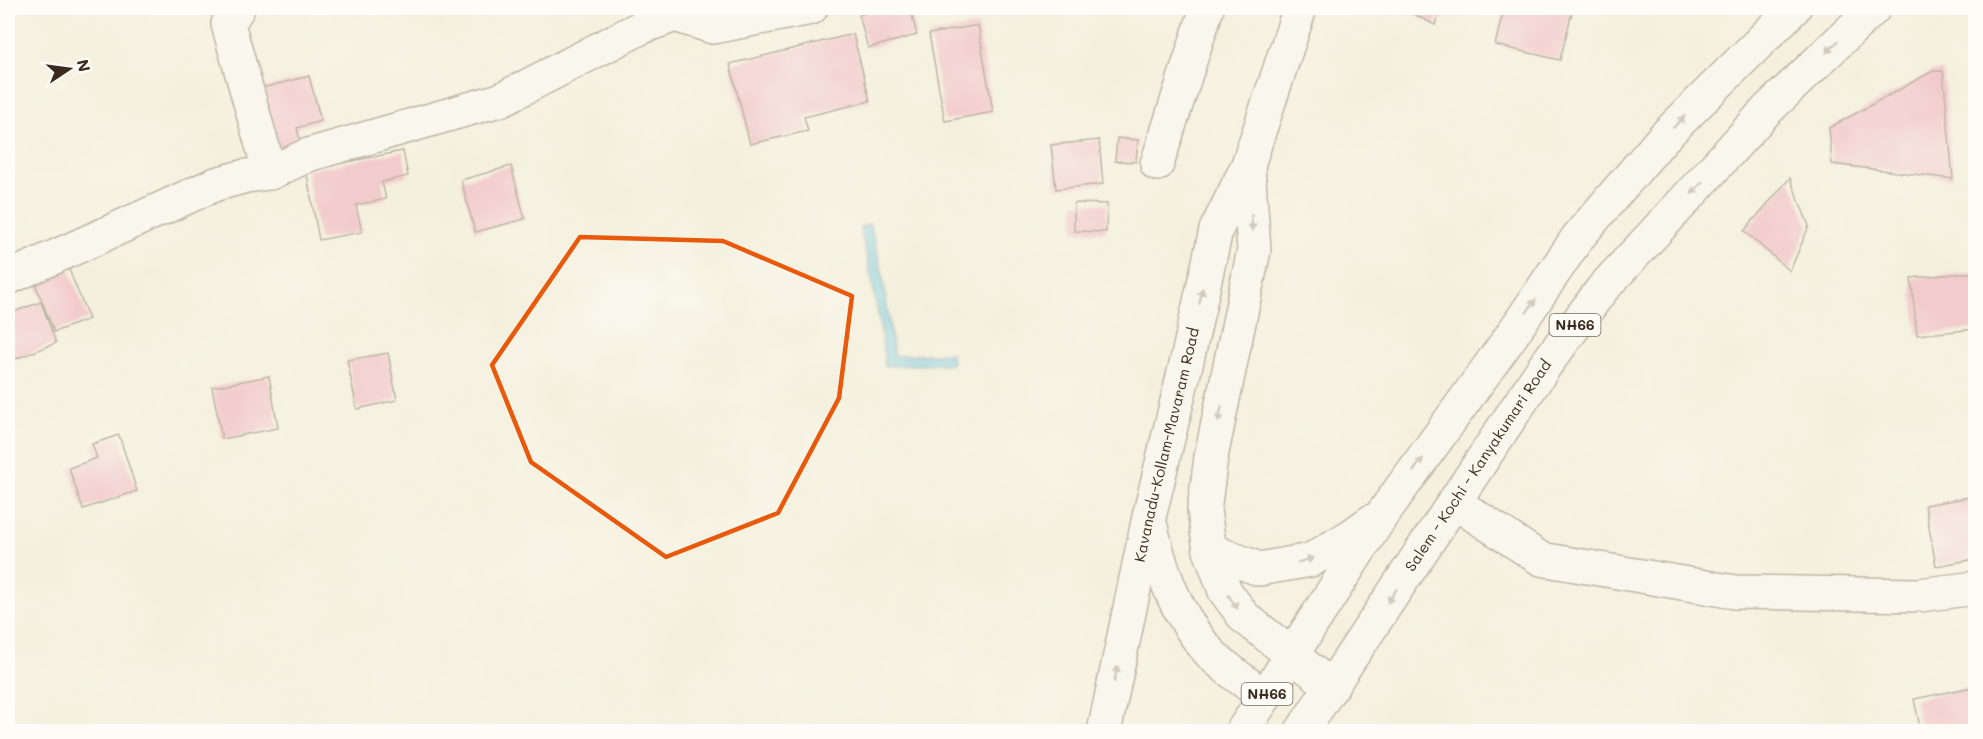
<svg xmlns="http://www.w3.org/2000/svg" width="1983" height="739" viewBox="0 0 1983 739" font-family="Mali,sans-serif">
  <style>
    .water { fill: #65c4e3; stroke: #507780; stroke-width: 1.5 }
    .building { fill: #f09db8 }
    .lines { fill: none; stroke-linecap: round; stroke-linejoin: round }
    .street-casing { stroke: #7c6f61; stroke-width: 36 }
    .primary-casing { stroke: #7c6f61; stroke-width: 36 }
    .highway-casing { stroke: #7c6f61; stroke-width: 36 }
    .street { stroke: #fff; stroke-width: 33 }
    .primary { stroke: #fff; stroke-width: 33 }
    .highway { stroke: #fff; stroke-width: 33 }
    .oneway { fill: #a79f9a }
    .marked { fill: none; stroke: #e8590c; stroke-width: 4.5; stroke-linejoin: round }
    .labels { text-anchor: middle; stroke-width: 6; stroke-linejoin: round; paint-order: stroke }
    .shield { fill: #fdfcf7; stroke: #75695f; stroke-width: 1.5 }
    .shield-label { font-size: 14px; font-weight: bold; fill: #3b2a1e }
    .street-label { font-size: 15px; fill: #3b2a1e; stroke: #fdfcf7 }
  </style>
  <rect width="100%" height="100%" fill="#fdfcf7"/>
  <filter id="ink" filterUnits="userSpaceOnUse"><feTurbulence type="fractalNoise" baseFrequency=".0167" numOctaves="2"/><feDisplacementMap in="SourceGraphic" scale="12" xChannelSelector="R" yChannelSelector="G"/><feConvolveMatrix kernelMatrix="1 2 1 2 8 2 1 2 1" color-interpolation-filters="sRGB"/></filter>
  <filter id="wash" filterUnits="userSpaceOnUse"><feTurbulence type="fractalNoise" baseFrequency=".008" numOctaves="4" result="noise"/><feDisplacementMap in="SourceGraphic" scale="24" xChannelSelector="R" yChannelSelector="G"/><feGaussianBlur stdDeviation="1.35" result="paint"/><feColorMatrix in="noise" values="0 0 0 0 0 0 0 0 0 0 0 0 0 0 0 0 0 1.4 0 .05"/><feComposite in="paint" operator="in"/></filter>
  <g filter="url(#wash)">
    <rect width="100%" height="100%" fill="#f4f0de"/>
    <path class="water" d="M 870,224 L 882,271 L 894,356 L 951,353 L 952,364 L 885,366 C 880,319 871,273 860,227 Z"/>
    <g id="blocks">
      <path class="building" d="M 885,8 L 910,8 L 917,35 L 868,48 L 859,15 Z
        M 1402,8 L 1443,8 L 1435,25 Z
        M 1504,8 L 1573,8 L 1560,60 L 1495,45 Z
        M 978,25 L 993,112 L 945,121 L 929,34 Z
        M 853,34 L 870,101 L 804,117 L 808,131 L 750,144 L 730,64 Z
        M 1933,71 L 1943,71 L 1953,179 L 1832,164 L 1829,128 Z
        M 309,76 L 321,121 L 297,128 L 301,144 L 271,152 L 254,90 Z
        M 1117,138 L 1138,140 L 1136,162 L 1115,161 Z
        M 1099,140 L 1103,184 L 1056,189 L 1051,145 Z
        M 403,151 L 408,176 L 382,182 L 386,199 L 356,205 L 362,232 L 319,240 L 306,170 Z
        M 511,166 L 525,219 L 475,232 L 461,180 Z
        M 1790,178 L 1809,226 L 1790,271 L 1744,231 Z
        M 1074,203 L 1107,204 L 1106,232 L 1074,231 Z
        M 68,267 L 89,319 L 54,332 L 34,281 Z
        M 1976,272 L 1976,329 L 1917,335 L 1911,278 Z
        M 41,302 L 56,343 L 8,362 L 8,314 Z
        M 388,353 L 397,400 L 357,409 L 347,360 Z
        M 269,376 L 278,428 L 222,439 L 212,387 Z
        M 119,435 L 137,491 L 83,509 L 69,468 L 97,458 L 92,444 Z
        M 1976,496 L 1976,559 L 1936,566 L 1925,505 Z
        M 1973,687 L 1976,702 L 1976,732 L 1921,732 L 1914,699 Z"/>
    </g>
  </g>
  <g filter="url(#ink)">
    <use href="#blocks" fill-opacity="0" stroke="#7c6f61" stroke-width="1.5"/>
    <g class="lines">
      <g class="street-casing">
        <path id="street" d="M 238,8 L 228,24 L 270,173
          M 1157,164 L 1207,8
          M 8,278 L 216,184 L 246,176 L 270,173 L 308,155 L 500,100 L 642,27 L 675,15 L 713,27 L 811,8
          M 1454,502 L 1541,559 L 1735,592 L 1919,595 L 1976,588"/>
      </g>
      <g class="primary-casing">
        <g id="primary">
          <path d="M 1248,166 L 1254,250 L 1211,457 L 1204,511 L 1210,550 L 1225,591 L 1244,617 L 1332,687"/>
          <path d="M 1151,527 C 1162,575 1177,616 1210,653 C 1226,669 1247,683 1265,697"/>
          <path id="s1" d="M 1104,732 L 1149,517 L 1188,356 L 1216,230 L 1248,165 L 1300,8"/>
        </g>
      </g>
      <g class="highway-casing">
        <g id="highway">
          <path d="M 1210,550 L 1259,569 L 1311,560 L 1351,536 L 1372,521"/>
          <path d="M 1242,732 L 1384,512 L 1509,339 L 1578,237 L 1663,138 L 1794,8"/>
          <path id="s2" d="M 1301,732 L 1544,367 L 1603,288 L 1686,199 L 1766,111 L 1874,8"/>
        </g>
      </g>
      <use href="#street" class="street"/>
      <use href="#primary" class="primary"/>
      <use href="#highway" class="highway"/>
    </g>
    <defs><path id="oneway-solid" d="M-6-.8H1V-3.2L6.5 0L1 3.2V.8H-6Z" transform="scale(1.5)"/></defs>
    <g class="oneway">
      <use href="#oneway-solid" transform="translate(1832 47) rotate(136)"/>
      <use href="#oneway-solid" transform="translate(1679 122) rotate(-45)"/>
      <use href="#oneway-solid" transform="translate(1697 188) rotate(132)"/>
      <use href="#oneway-solid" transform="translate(1252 223) rotate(86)"/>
      <use href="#oneway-solid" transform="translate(1201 296) rotate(-78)"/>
      <use href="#oneway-solid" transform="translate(1531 306) rotate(-56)"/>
      <use href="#oneway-solid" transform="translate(1220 414) rotate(102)"/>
      <use href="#oneway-solid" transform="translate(1418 465) rotate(-54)"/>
      <use href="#oneway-solid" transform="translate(1306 560) rotate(-15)"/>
      <use href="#oneway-solid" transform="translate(1392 596) rotate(123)"/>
      <use href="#oneway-solid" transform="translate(1233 602) rotate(56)"/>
      <use href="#oneway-solid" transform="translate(1116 674) rotate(-78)"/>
    </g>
  </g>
  <path d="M0 0H1983V739H0ZM 580,237 L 723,241 L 852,296 L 839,398 L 778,513 L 666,557 L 531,462 L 492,365 Z" fill="#f4f0de" fill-opacity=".55" fill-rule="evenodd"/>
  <path class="marked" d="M 580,237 L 723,241 L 852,296 L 839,398 L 778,513 L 666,557 L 531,462 L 492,365 Z"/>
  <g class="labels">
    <g class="shield">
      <rect x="1549.5" y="314" width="51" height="22" rx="4.5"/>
      <rect x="1241.5" y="683" width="51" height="22" rx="4.5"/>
    </g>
    <g class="shield-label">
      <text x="1575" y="330">NH66</text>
      <text x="1267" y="699">NH66</text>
    </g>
    <g class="street-label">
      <text dy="5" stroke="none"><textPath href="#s1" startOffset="294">Kavanadu-Kollam-Mavaram Road</textPath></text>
      <text dy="5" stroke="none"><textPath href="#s2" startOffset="320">Salem - Kochi - Kanyakumari Road</textPath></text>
    </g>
  </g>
  <rect width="1983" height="739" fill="none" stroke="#fdfcf7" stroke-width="30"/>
  <g transform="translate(69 69) rotate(77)" stroke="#fdfcf7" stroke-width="4.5" paint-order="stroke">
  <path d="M0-4.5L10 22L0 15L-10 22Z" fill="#3b2a1e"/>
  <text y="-9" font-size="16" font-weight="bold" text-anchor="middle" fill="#3b2a1e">N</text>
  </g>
</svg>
